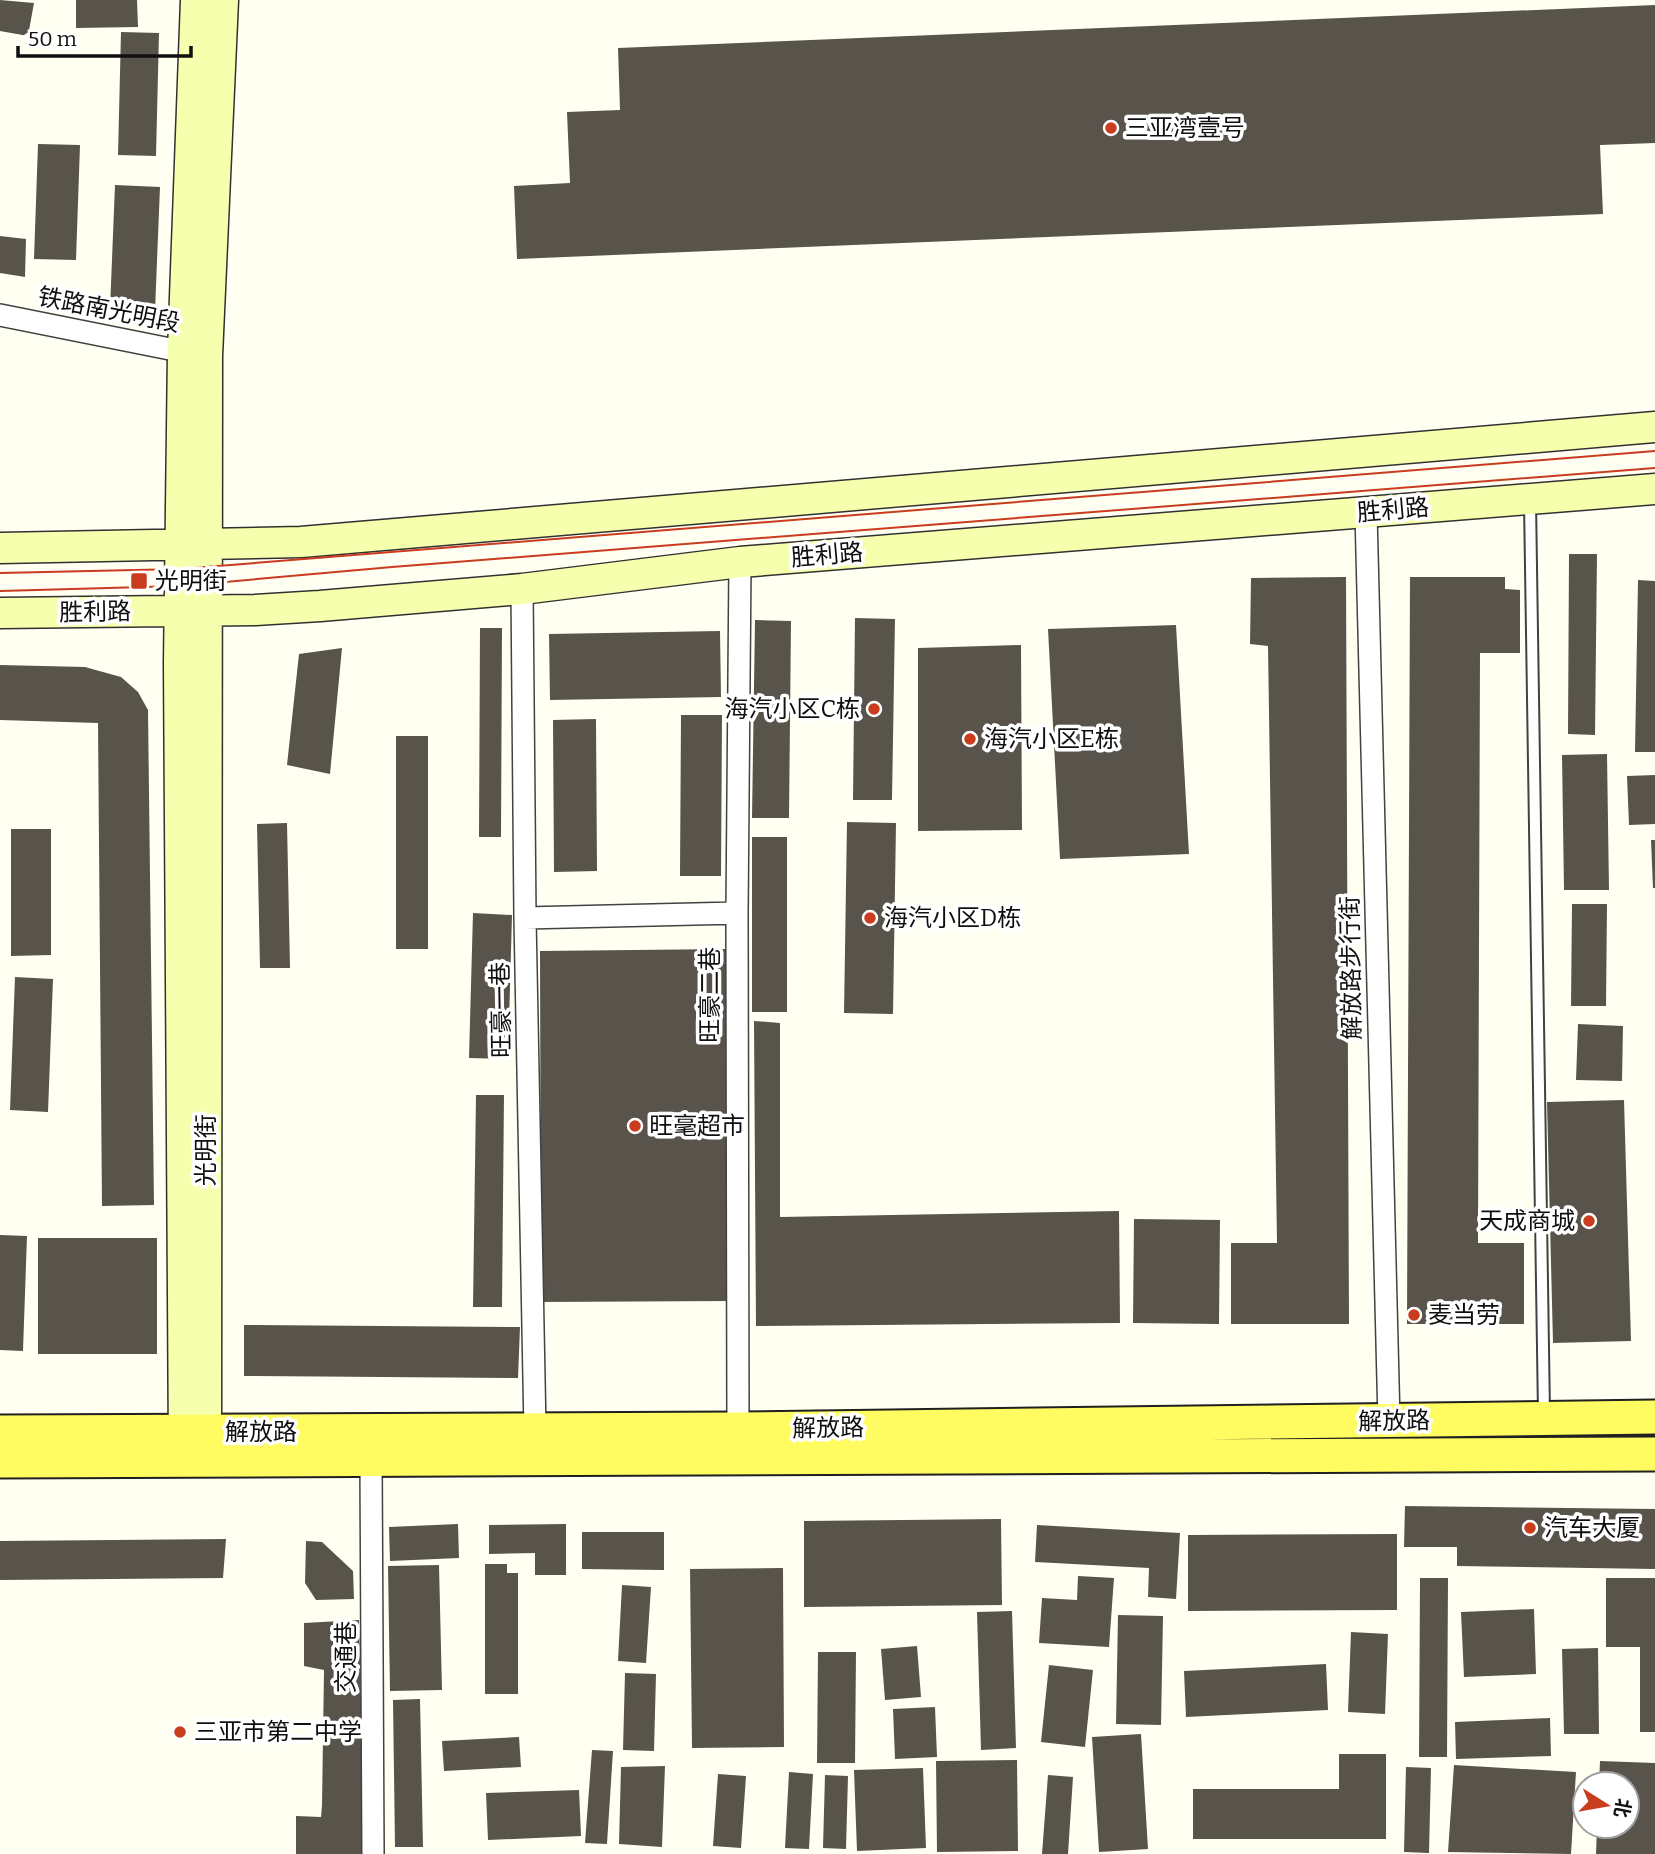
<svg xmlns="http://www.w3.org/2000/svg" width="1655" height="1854" viewBox="0 0 1655 1854" font-family="Bitter,'Noto Sans SC',serif">
  <style>
    .building { fill: #59544b }
    .lines { fill: none; stroke-linecap: round; stroke-linejoin: round }
    .lane-casing { stroke: #424242; stroke-width: 14 }
    .street-casing { stroke: #424242; stroke-width: 24 }
    .secondary-casing { stroke: #313131; stroke-width: 33 }
    .primary-casing { stroke: #202020; stroke-width: 37 }
    .lane { stroke: #fff; stroke-width: 10 }
    .street { stroke: #fff; stroke-width: 21 }
    .secondary { stroke: #f6ffad; stroke-width: 30 }
    .primary { stroke: #fffc62; stroke-width: 33 }
    .tram { stroke: #c93c1e; stroke-width: 2 }
    .poi-dot { fill: #c93c1e; stroke: #fff; stroke-width: 2.5 }
    .labels { text-anchor: middle; stroke-width: 7; stroke-linejoin: round; paint-order: stroke }
    .poi-label { font-size: 24px; fill: #0f0f0f; stroke: #fff; text-anchor: start }
    .street-label { font-size: 24px; fill: #0f0f0f; stroke: #fff }
  </style>
  <rect width="100%" height="100%" fill="#fffff2"/>
  <path class="building" d="M 0,0 L 34,3 L 28,36 L 0,31 Z
    M 76,0 L 137,0 L 138,27 L 76,28 Z
    M 1655,5 L 1655,143 L 1600,145 L 1603,214 L 517,259 L 514,186 L 570,183 L 567,112 L 620,110 L 618,48 Z
    M 121,32 L 159,33 L 156,156 L 118,155 Z
    M 38,144 L 80,145 L 76,260 L 34,259 Z
    M 115,185 L 160,187 L 155,311 L 110,309 Z
    M 0,236 L 26,239 L 25,277 L 0,273 Z
    M 1569,554 L 1597,554 L 1595,735 L 1568,734 Z
    M 1346,577 L 1349,1324 L 1231,1324 L 1231,1243 L 1277,1243 L 1268,646 L 1250,644 L 1251,578 Z
    M 1410,577 L 1505,577 L 1505,589 L 1520,590 L 1520,653 L 1480,653 L 1478,1243 L 1524,1243 L 1524,1324 L 1407,1324 Z
    M 1638,580 L 1655,581 L 1655,752 L 1635,752 Z
    M 855,618 L 895,619 L 892,800 L 853,800 Z
    M 755,620 L 791,621 L 789,818 L 752,818 Z
    M 1176,625 L 1189,854 L 1060,859 L 1048,629 Z
    M 480,628 L 502,628 L 501,837 L 479,837 Z
    M 720,631 L 721,697 L 550,700 L 549,634 Z
    M 1021,645 L 1022,830 L 918,831 L 918,648 Z
    M 342,648 L 330,774 L 287,765 L 299,654 Z
    M 0,665 L 85,667 L 121,677 L 138,692 L 148,710 L 154,1205 L 102,1206 L 98,723 L 0,720 Z
    M 681,715 L 722,715 L 721,876 L 680,876 Z
    M 596,719 L 597,871 L 554,872 L 553,720 Z
    M 396,736 L 428,736 L 428,949 L 396,949 Z
    M 1607,754 L 1609,890 L 1564,890 L 1562,755 Z
    M 1655,775 L 1655,824 L 1629,825 L 1627,776 Z
    M 847,822 L 896,823 L 893,1014 L 844,1013 Z
    M 287,823 L 290,968 L 260,968 L 257,824 Z
    M 11,829 L 51,829 L 51,955 L 11,956 Z
    M 752,837 L 787,837 L 787,1012 L 752,1012 Z
    M 1651,840 L 1655,840 L 1655,888 L 1653,888 Z
    M 1572,904 L 1607,904 L 1606,1006 L 1571,1006 Z
    M 473,913 L 512,915 L 508,1059 L 469,1058 Z
    M 728,949 L 729,1301 L 541,1302 L 540,951 Z
    M 15,977 L 53,979 L 48,1112 L 10,1110 Z
    M 754,1021 L 780,1023 L 780,1217 L 1119,1211 L 1120,1323 L 756,1326 Z
    M 1578,1024 L 1623,1026 L 1622,1081 L 1576,1080 Z
    M 476,1095 L 504,1095 L 502,1307 L 473,1307 Z
    M 1624,1100 L 1631,1341 L 1553,1343 L 1547,1102 Z
    M 1134,1219 L 1220,1220 L 1219,1324 L 1133,1323 Z
    M 0,1235 L 27,1236 L 23,1351 L 0,1350 Z
    M 38,1238 L 157,1238 L 157,1354 L 38,1354 Z
    M 244,1325 L 520,1327 L 518,1378 L 244,1376 Z
    M 1405,1506 L 1655,1509 L 1655,1569 L 1457,1566 L 1457,1547 L 1404,1547 Z
    M 1001,1519 L 1002,1605 L 804,1607 L 804,1521 Z
    M 458,1524 L 459,1558 L 390,1561 L 389,1527 Z
    M 566,1524 L 566,1575 L 535,1575 L 535,1553 L 489,1554 L 489,1525 Z
    M 1037,1525 L 1180,1533 L 1176,1599 L 1148,1597 L 1149,1568 L 1035,1562 Z
    M 582,1532 L 664,1532 L 664,1570 L 582,1569 Z
    M 1397,1534 L 1397,1610 L 1188,1611 L 1188,1535 Z
    M 226,1539 L 223,1578 L 0,1580 L 0,1541 Z
    M 306,1541 L 322,1542 L 353,1571 L 354,1599 L 316,1600 L 305,1583 Z
    M 485,1564 L 507,1564 L 507,1573 L 518,1573 L 518,1694 L 485,1694 Z
    M 439,1565 L 442,1690 L 390,1691 L 388,1566 Z
    M 783,1568 L 784,1747 L 692,1748 L 690,1569 Z
    M 1078,1576 L 1114,1578 L 1109,1647 L 1039,1643 L 1042,1598 L 1077,1600 Z
    M 1420,1578 L 1448,1578 L 1447,1757 L 1419,1757 Z
    M 1606,1578 L 1655,1578 L 1655,1732 L 1640,1732 L 1640,1647 L 1606,1647 Z
    M 622,1585 L 651,1587 L 646,1663 L 618,1661 Z
    M 1534,1609 L 1536,1674 L 1464,1677 L 1461,1612 Z
    M 1012,1611 L 1016,1748 L 981,1750 L 977,1612 Z
    M 1118,1615 L 1163,1616 L 1161,1725 L 1116,1724 Z
    M 359,1620 L 365,1854 L 296,1854 L 296,1816 L 321,1817 L 322,1805 L 324,1670 L 304,1666 L 304,1623 Z
    M 1351,1632 L 1388,1634 L 1385,1714 L 1348,1712 Z
    M 917,1646 L 921,1697 L 885,1700 L 881,1649 Z
    M 1598,1648 L 1599,1734 L 1564,1734 L 1562,1649 Z
    M 818,1652 L 856,1652 L 855,1763 L 817,1763 Z
    M 1326,1664 L 1328,1710 L 1186,1717 L 1184,1671 Z
    M 1049,1665 L 1093,1670 L 1085,1747 L 1041,1742 Z
    M 625,1673 L 656,1674 L 654,1751 L 623,1750 Z
    M 420,1699 L 423,1847 L 395,1847 L 393,1700 Z
    M 935,1707 L 937,1757 L 895,1759 L 893,1709 Z
    M 1550,1718 L 1551,1756 L 1456,1759 L 1455,1722 Z
    M 1141,1734 L 1148,1849 L 1099,1852 L 1092,1737 Z
    M 519,1737 L 521,1767 L 444,1771 L 442,1741 Z
    M 592,1750 L 613,1751 L 607,1844 L 585,1843 Z
    M 1339,1754 L 1386,1754 L 1386,1839 L 1193,1839 L 1193,1789 L 1339,1789 Z
    M 1017,1760 L 1018,1851 L 937,1852 L 936,1761 Z
    M 1600,1761 L 1655,1763 L 1655,1854 L 1596,1854 L 1597,1826 L 1627,1826 L 1627,1784 L 1599,1784 Z
    M 1454,1765 L 1576,1772 L 1571,1854 L 1448,1852 Z
    M 665,1766 L 662,1847 L 619,1844 L 621,1767 Z
    M 1406,1767 L 1431,1768 L 1429,1853 L 1404,1852 Z
    M 923,1768 L 926,1848 L 857,1851 L 854,1770 Z
    M 789,1772 L 813,1774 L 809,1849 L 785,1848 Z
    M 718,1774 L 746,1776 L 741,1848 L 713,1846 Z
    M 825,1775 L 848,1776 L 846,1849 L 823,1848 Z
    M 1048,1775 L 1073,1777 L 1068,1854 L 1042,1854 Z
    M 579,1790 L 581,1836 L 488,1840 L 486,1793 Z"/>
  <g class="lines">
    <g class="lane-casing">
      <path id="lane" d="M 1530,502 L 1544,1413"/>
    </g>
    <g class="street-casing">
      <path id="street" d="M 0,315 L 195,354
        M 1366,513 L 1389,1421
        M 522,589 L 525,918 L 535,1430
        M 525,918 L 737,913
        M 738,1429 L 737,913 L 740,562
        M 371,1459 L 373,1854"/>
    </g>
    <g class="secondary-casing">
      <path id="secondary" d="M 0,548 L 301,542 L 1655,427
        M 0,613 L 255,610 L 320,606 L 522,589 L 740,562 L 1655,489
        M 184,1453 L 179,663 L 183,351 L 196,0
        M 206,1453 L 207,356 L 223,0"/>
    </g>
    <g class="primary-casing">
      <path id="primary" d="M 0,1432 L 738,1429 L 1655,1417
        M 0,1461 L 1655,1454"/>
    </g>
    <use href="#lane" class="lane"/>
    <use href="#street" class="street"/>
    <use href="#secondary" class="secondary"/>
    <use href="#primary" class="primary"/>
    <path class="tram" d="M 0,573 L 180,569 L 1655,451
      M 0,591 L 180,586 L 392,567 L 1655,468"/>
  </g>
  <g class="poi-dot">
    <circle cx="1111" cy="128" r="7"/>
    <rect x="130" y="572" width="18" height="18" rx="3.5"/>
    <circle cx="874" cy="709" r="7"/>
    <circle cx="970" cy="739" r="7"/>
    <circle cx="870" cy="918" r="7"/>
    <circle cx="635" cy="1126" r="7"/>
    <circle cx="1589" cy="1221" r="7"/>
    <circle cx="1414" cy="1315" r="7"/>
    <circle cx="1530" cy="1528" r="7"/>
    <circle cx="180" cy="1732" r="7"/>
  </g>
  <g class="labels">
    <g class="poi-label">
      <text x="1125" y="136">三亚湾壹号</text>
      <text x="155" y="589">光明街</text>
      <text x="860" y="717" text-anchor="end">海汽小区C栋</text>
      <text x="984" y="747">海汽小区E栋</text>
      <text x="884" y="926">海汽小区D栋</text>
      <text x="649" y="1134">旺毫超市</text>
      <text x="1575" y="1229" text-anchor="end">天成商城</text>
      <text x="1428" y="1323">麦当劳</text>
      <text x="1544" y="1536">汽车大厦</text>
      <text x="194" y="1740">三亚市第二中学</text>
    </g>
    <g class="street-label">
      <text transform="translate(109 310) rotate(11)" y="8">铁路南光明段</text>
      <text transform="translate(1393 510) rotate(-5)" y="8">胜利路</text>
      <text transform="translate(827 555) rotate(-5)" y="8">胜利路</text>
      <text transform="translate(95 612) rotate(-1)" y="8">胜利路</text>
      <text transform="translate(1351 968) rotate(-91)" y="8">解放路步行街</text>
      <text transform="translate(710 995) rotate(-90)" y="8">旺豪二巷</text>
      <text transform="translate(501 1010) rotate(-91)" y="8">旺豪一巷</text>
      <text transform="translate(206 1150) rotate(-90)" y="8">光明街</text>
      <text transform="translate(1394 1421) rotate(-1)" y="8">解放路</text>
      <text transform="translate(828 1428) rotate(-1)" y="8">解放路</text>
      <text x="261" y="1440">解放路</text>
      <text transform="translate(346 1657) rotate(-90)" y="8">交通巷</text>
    </g>
  </g>
  <g transform="translate(1606 1805) rotate(101)"><circle r="33" fill="#ffffff" stroke="#9f9f9f" stroke-width="2"/>
  <path d="M0-5L12 26L0 18L-12 26Z" fill="#c93c1e"/>
  <text y="-10" font-size="19" font-weight="bold" text-anchor="middle" fill="#0f0f0f">北</text>
  </g>
  <path d="M18 46v10h173v-10" fill="none" stroke="#0f0f0f" stroke-width="3.5"/>
  <text x="28" y="46" font-size="21" fill="#0f0f0f" stroke="#ffffff" stroke-width="5" paint-order="stroke">50 m</text>
</svg>
